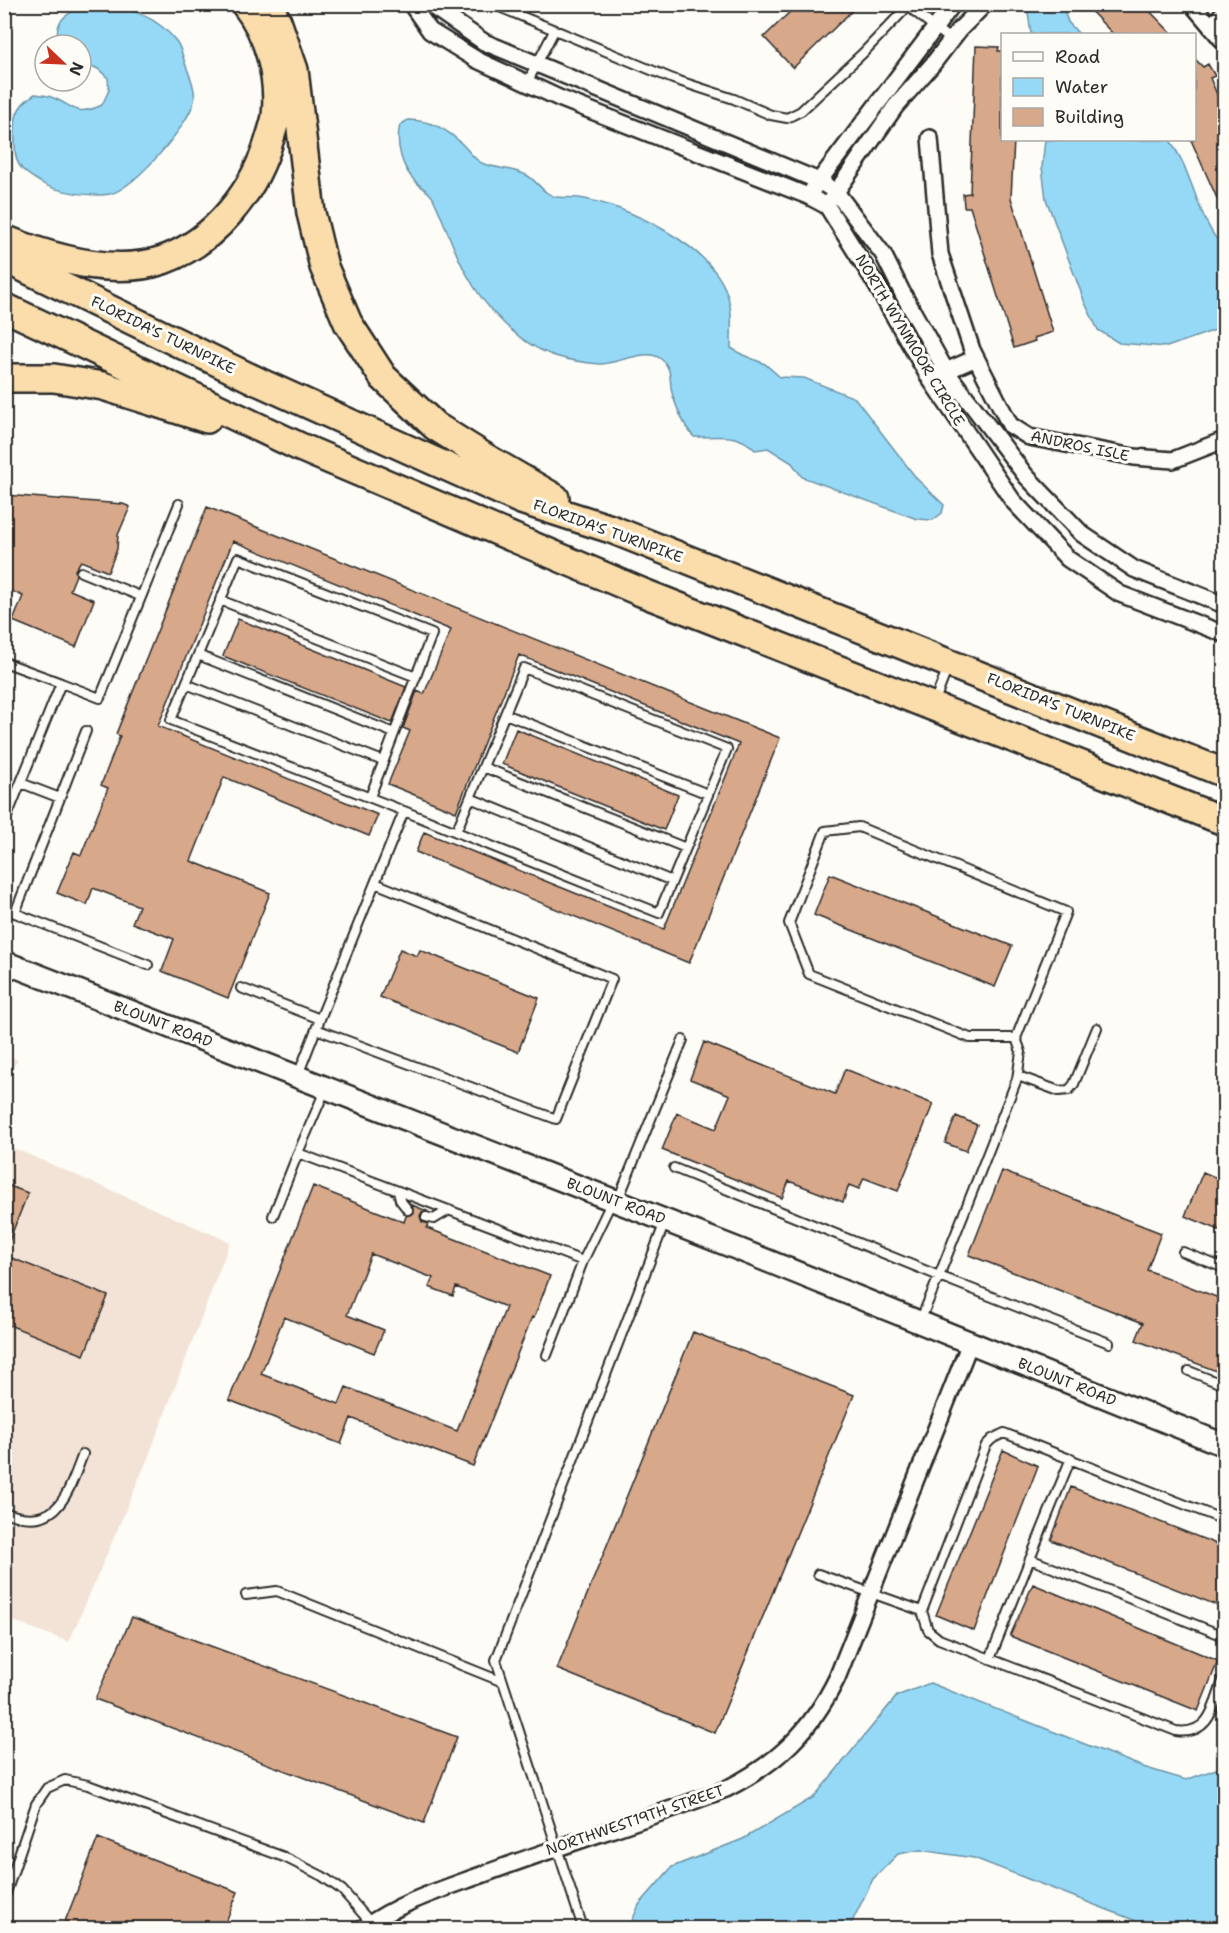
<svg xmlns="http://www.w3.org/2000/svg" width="1229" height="1933" viewBox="0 0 1229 1933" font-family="'Shantell Sans',sans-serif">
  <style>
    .built { fill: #f2e3d6 }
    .water { fill: #96d9f7; stroke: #6b93a5; stroke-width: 1.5 }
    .building { fill: #d8a88a; stroke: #2b2b2b; stroke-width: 1.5; fill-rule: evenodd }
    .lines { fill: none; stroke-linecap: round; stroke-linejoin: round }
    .lane-casing { stroke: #2b2b2b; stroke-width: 12 }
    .street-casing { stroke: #2b2b2b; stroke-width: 20 }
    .secondary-casing { stroke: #2b2b2b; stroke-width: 26 }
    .highway-casing { stroke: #2b2b2b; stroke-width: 32 }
    .lane { stroke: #fdfcf7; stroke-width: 8 }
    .street { stroke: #fdfcf7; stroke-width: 15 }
    .secondary { stroke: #fdfcf7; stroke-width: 21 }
    .highway { stroke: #faddab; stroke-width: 27 }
    .labels { text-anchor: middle; stroke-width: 6; stroke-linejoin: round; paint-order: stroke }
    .street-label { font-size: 15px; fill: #2b2b2b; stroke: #fdfcf7 }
  </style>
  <rect width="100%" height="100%" fill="#fdfcf7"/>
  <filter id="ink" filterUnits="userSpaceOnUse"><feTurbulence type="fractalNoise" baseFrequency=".0167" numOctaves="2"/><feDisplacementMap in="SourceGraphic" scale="12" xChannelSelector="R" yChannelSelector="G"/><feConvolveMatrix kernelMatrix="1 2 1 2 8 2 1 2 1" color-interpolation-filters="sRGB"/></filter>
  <g filter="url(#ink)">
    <path class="built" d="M 5,1055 L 18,1060 L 5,1078 Z
      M 4,1144 L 230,1242 L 148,1458 L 69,1642 L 5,1618 Z"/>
    <path class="water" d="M 106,5 C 134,9 158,18 176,41 C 181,47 183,58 186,66 C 190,76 196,90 194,101 C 189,125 134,189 110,194 C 93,197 54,192 40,182 C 25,173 15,167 15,148 C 15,123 11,109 35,94 C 40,95 46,95 51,97 C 74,105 74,118 102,105 L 109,90 L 108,78 L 98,69 L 81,61 L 81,45 L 59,45 C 49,13 81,6 106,5 Z
      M 1027,5 L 1062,5 L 1068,22 L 1079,34 L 1031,34 Z
      M 408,120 C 430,120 449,130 464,146 C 471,153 474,160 484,164 C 497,169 515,168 528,176 C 538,182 544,195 557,197 C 564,198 572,197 579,198 C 626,205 711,245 727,294 C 733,311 731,329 731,348 L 743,355 L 765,364 L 780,377 L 804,378 L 855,398 L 917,479 L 944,505 L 942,513 L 933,520 L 917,519 L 802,477 L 792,463 L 768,448 L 755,450 C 738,432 718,437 694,437 C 683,425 677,409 672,393 C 669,380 673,369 661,359 C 647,347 618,364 600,364 C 586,363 568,360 555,356 C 518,344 484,307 466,273 C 453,250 445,223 433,198 C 430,192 422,188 417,183 C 402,170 395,144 400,125 Z
      M 1045,140 L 1170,140 C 1176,150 1183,161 1187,173 C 1198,199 1204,227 1224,248 L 1224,327 L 1167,347 L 1119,343 L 1098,330 L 1085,303 L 1046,199 L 1042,167 Z
      M 930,1683 L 1143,1767 L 1186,1780 L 1224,1766 L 1224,1922 L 1220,1921 L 1189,1928 L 1149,1926 L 974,1858 L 920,1850 L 898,1854 L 873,1879 L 849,1928 L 629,1928 L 639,1905 L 672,1867 L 743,1839 L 814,1797 L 897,1696 Z"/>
    <path class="building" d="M 798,4 L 859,4 L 793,68 L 764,37 Z
      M 1084,4 L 1143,4 L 1172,34 L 1113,34 Z
      M 976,46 L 999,47 L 998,51 L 1002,51 L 1002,140 L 1014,140 L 1011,198 L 1053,332 L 1034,338 L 1035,341 L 1014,348 L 970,207 L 964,207 L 963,194 L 970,193 Z
      M 1194,58 L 1203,67 L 1208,64 L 1215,76 L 1210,78 L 1224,111 L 1224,214 L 1191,140 L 1194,140 Z
      M 4,495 L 123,504 L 130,507 L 118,535 L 117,549 L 108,572 L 81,561 L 75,570 L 76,575 L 70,590 L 94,600 L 76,647 L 13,621 L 23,596 L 4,588 Z
      M 207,507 L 780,738 L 689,963 L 416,852 L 424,832 L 664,929 L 739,744 L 519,655 L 456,812 L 388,784 L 410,731 L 403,728 L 417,691 L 424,694 L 451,630 L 233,541 L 158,726 L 378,815 L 369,836 L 224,777 L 191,861 L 270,893 L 228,998 L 162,971 L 174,939 L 132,923 L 139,906 L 93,888 L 87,905 L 57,893 L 74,852 L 81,855 L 108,788 L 101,785 L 120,736 L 116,734 Z
      M 238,619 L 406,687 L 392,723 L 223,656 Z
      M 516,729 L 678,795 L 664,830 L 502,764 Z
      M 830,874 L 1012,946 L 995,987 L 814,915 Z
      M 400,949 L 417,956 L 420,950 L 539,998 L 518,1052 L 380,997 Z
      M 704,1042 L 835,1094 L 845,1069 L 933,1104 L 898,1191 L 864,1178 L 859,1189 L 849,1185 L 843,1202 L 789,1181 L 782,1198 L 662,1150 L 677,1113 L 716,1129 L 730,1095 L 690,1079 Z
      M 956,1116 L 977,1125 L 966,1151 L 945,1143 Z
      M 1002,1171 L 1161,1233 L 1147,1270 L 1224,1300 L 1224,1374 L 1136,1340 L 1143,1323 L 969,1255 Z
      M 1203,1172 L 1224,1181 L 1224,1232 L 1185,1216 Z
      M 4,1184 L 28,1193 L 5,1251 L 4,1251 Z
      M 313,1186 L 404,1222 L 406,1216 L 413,1213 L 412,1205 L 427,1211 L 422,1212 L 420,1216 L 422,1222 L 429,1224 L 427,1228 L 550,1276 L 534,1318 L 532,1317 L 473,1466 L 351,1418 L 341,1444 L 229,1400 ZM 371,1254 L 433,1278 L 429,1287 L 453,1296 L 456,1287 L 506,1307 L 457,1431 L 346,1387 L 339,1404 L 261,1374 L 284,1317 L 374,1353 L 384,1330 L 347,1315 Z
      M 4,1255 L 108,1296 L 84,1355 L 4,1323 Z
      M 693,1332 L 854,1395 L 715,1733 L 557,1669 Z
      M 1003,1450 L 1038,1466 L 974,1631 L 936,1615 Z
      M 1071,1487 L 1224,1547 L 1224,1608 L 1051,1540 Z
      M 1033,1584 L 1218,1661 L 1198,1711 L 1010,1636 Z
      M 132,1617 L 457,1737 L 424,1823 L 95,1699 Z
      M 98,1838 L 238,1892 L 223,1929 L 62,1929 Z"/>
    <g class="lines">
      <g class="lane-casing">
        <path id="lane" d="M 492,4 L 673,79 L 734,99 L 771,115 L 787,118 L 801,111 L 863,53 L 910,4
          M 909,7 L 951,40
          M 527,83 L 554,31
          M 81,572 L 140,596
          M 220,600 L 416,677
          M 198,655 L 394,733
          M 4,662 L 61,683
          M 186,684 L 383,761
          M 934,703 L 948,667
          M 505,714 L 708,794
          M 483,767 L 686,848
          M 21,783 L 60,798 L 86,731
          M 470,798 L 672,881
          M 404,811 L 659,913 L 727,749 L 524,668 L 456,832
          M 4,824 L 61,683 L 100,698 L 179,504
          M 4,909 L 15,913 L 60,798
          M 15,913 L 148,965
          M 241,988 L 320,1019 L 298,1075
          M 320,1019 L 404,811 L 171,720 L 238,558 L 432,634 L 370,797
          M 316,1029 L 556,1119 L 612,979 L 375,883
          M 1018,1076 L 1059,1091 L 1069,1090 L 1074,1084 L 1097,1028
          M 298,1153 L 326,1088
          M 674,1168 L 939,1276 L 1017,1079 L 1021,1052 L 1016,1038 L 1066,912 L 859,827 L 825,831 L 789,923 L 809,974 L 970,1038 L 1016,1038
          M 398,1191 L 400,1200 L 408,1210
          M 618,1200 L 683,1040
          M 273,1216 L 298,1153 L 583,1261 L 547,1355
          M 426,1217 L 434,1219 L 449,1210
          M 1183,1252 L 1224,1268
          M 583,1261 L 612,1201
          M 920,1321 L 939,1276 L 1109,1343
          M 1189,1371 L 1224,1385
          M 1071,1458 L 1030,1559 L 1224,1636
          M 4,1512 C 58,1533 67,1495 83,1454
          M 1224,1520 L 1004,1433 L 992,1439 L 986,1445 L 922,1611 L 928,1630 L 939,1639 L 1176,1731 C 1211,1736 1214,1704 1224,1678
          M 818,1574 L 922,1611
          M 246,1595 L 277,1591 L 503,1682
          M 990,1659 L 1030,1559
          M 4,1899 L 36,1804 L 47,1788 L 65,1780 L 88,1785 L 284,1857 L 322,1876 L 342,1890 L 371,1923
          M 583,1928 L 496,1660 L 665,1222"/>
      </g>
      <g class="street-casing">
        <path id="street" d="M 411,4 L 430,31 L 477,60 L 559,98 L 808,196 L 827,206 L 874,281 L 930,379 L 1013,501 L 1068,559 L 1120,594 L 1224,634
          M 429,4 L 484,42 L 819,181 L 836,192 L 883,254 L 902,292 L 946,371 L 1026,476 L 1082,534 L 1134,569 L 1224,605
          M 1192,4 L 1224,42
          M 1211,27 L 1224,12
          M 930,138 L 940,254 L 972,350 L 1010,425 L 1029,437 L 1134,457 L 1173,460 L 1224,440
          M 813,189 L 953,4
          M 832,198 L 895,107 L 932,65 L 959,30 L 985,4
          M 937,375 L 976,358
          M 364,1928 C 400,1902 443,1889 484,1874 C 564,1844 646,1820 726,1789 C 778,1763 811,1731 837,1678 L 970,1343"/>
      </g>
      <g class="secondary-casing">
        <path id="secondary" d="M 4,962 L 738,1249 L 1224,1445"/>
      </g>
      <g class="highway-casing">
        <path id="highway" d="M 268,4 L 277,21 L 294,70 L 311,213 L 324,267 L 348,323 L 383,377 L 435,426 L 486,458 L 555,498
          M 4,239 C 51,258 113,277 163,260 C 216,241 255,190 270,138 C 272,131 275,123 276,116 C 280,78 269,34 245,4
          M 4,258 L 259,382 L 414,452 L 521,500 L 611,529 L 1224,773
          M 4,307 L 300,447 L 641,592 L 1224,821
          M 4,378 L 54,378 L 103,386 L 207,419"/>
      </g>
      <use href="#lane" class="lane"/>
      <use href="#street" class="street"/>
      <use href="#secondary" class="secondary"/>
      <use href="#highway" class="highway"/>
    </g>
  </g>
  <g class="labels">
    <g class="street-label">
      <text transform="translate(163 335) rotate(26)" y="5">FLORIDA'S TURNPIKE</text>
      <text transform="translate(910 340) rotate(59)" y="5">NORTH WYNMOOR CIRCLE</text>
      <text transform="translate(1080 446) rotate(12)" y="5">ANDROS ISLE</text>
      <text transform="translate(608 531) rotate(20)" y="5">FLORIDA'S TURNPIKE</text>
      <text transform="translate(1061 707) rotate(22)" y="5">FLORIDA'S TURNPIKE</text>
      <text transform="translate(163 1024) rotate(21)" y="5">BLOUNT ROAD</text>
      <text transform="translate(616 1201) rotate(21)" y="5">BLOUNT ROAD</text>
      <text transform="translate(1067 1382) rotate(22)" y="5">BLOUNT ROAD</text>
      <text transform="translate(635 1820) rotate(-19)" y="5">NORTHWEST19TH STREET</text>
    </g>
  </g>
  <rect width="1229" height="1933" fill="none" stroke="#fdfcf7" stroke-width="24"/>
  <rect x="12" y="12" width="1205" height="1909" fill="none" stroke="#2b2b2b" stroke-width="2" filter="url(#ink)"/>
  <rect x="1001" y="33" width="195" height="108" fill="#fdfcf7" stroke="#a9a8a5" stroke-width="1.5"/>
  <rect x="1013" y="52" width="30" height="9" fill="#fdfcf7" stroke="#a9a8a5" stroke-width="1.5"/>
  <text x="1055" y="63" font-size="18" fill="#2b2b2b">Road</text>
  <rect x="1013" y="78" width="30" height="18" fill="#96d9f7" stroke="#a9a8a5" stroke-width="1.5"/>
  <text x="1055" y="93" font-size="18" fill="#2b2b2b">Water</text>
  <rect x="1013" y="108" width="30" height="18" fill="#d8a88a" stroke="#a9a8a5" stroke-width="1.5"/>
  <text x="1055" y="123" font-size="18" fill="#2b2b2b">Building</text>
  <g transform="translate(63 63) rotate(113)"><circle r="28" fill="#fdfcf7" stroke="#a9a8a5" stroke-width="1.5"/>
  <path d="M0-4.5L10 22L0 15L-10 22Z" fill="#c8321e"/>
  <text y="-9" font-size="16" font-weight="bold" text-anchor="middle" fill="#2b2b2b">N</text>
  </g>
</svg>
